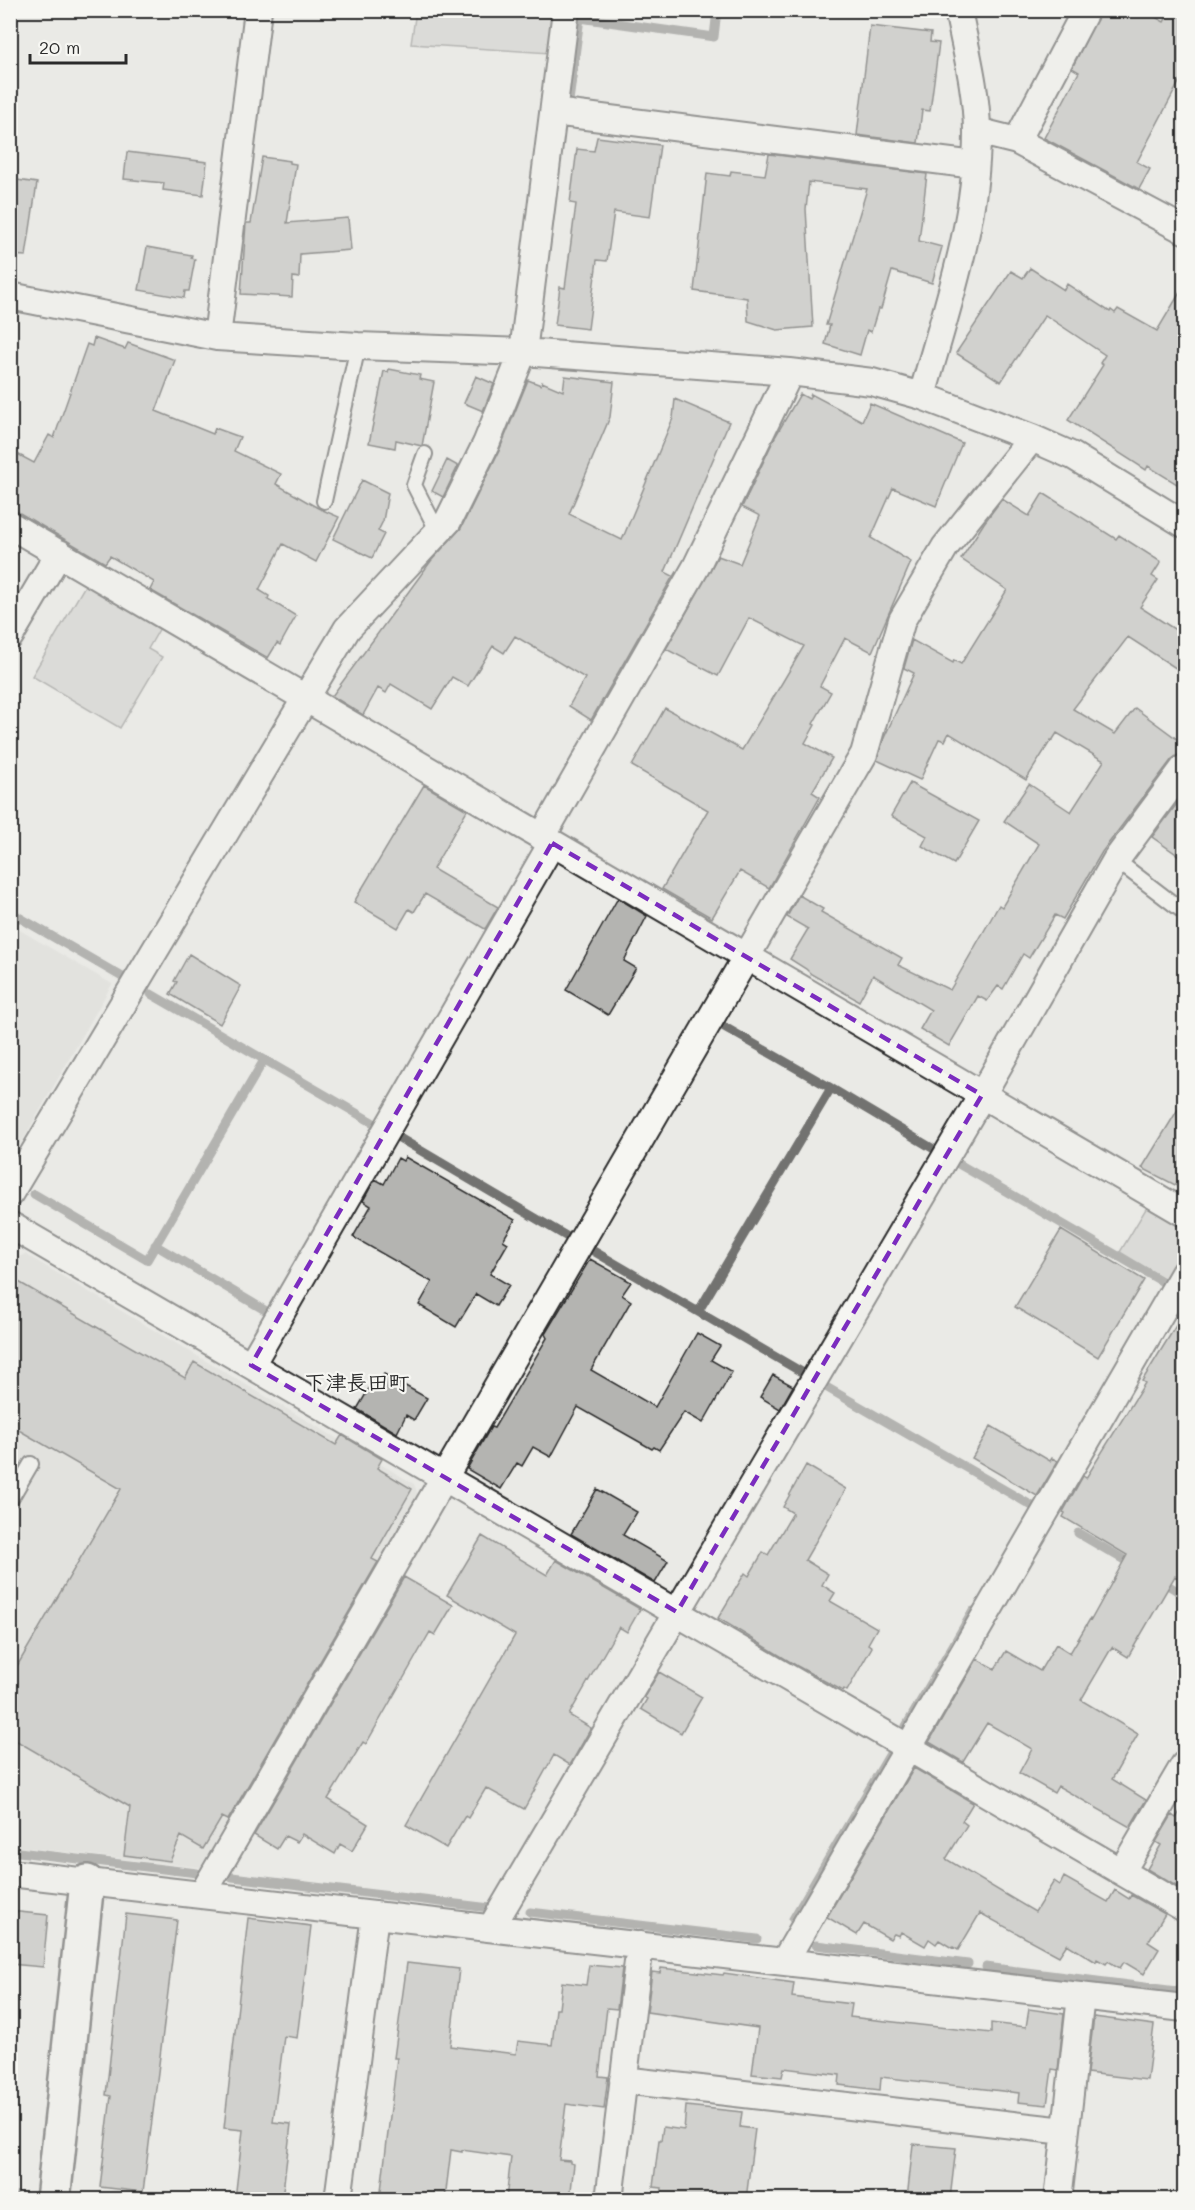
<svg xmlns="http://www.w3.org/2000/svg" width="1195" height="2210" viewBox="0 0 1195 2210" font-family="Mali,'Klee One',sans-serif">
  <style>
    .built { fill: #dadad6 }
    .green { fill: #cacac7; stroke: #7a7a79; stroke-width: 1.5 }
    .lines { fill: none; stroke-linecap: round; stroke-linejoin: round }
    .stream { stroke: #727270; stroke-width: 9 }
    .building { fill: #b4b4b1; stroke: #2b2b2b; stroke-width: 1.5 }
    .lane-casing { stroke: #2b2b2b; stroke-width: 18 }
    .street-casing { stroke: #2b2b2b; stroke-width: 30 }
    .secondary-casing { stroke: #2b2b2b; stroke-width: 38 }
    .path { stroke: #2b2b2b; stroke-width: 4; stroke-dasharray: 1.5 4.5; stroke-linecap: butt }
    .lane { stroke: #f6f6f2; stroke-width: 14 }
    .street { stroke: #f6f6f2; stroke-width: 26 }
    .secondary { stroke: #f6f6f2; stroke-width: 33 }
    .marked { fill: none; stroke: #7b2cbf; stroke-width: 4.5; stroke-dasharray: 12 8; stroke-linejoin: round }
    .labels { text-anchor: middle; stroke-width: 4.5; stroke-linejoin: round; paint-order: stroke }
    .quarter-label { font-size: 21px; font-weight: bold; fill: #2b2b2b; stroke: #f6f6f2 }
  </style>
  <rect width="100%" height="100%" fill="#eaeae6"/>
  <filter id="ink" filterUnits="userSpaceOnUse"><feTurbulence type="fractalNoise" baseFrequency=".0167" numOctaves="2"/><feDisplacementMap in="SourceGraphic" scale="12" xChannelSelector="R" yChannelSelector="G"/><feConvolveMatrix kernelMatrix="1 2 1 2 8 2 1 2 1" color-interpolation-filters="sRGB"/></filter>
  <g filter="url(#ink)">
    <path class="built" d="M 11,925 L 112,984 L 11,1161 Z
      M 25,1254 L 414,1484 L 419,1498 L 204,1868 L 11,1846 L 10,1261 Z"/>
    <path class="green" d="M 416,11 L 555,11 L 550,53 L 411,44 Z
      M 87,582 L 161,626 L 148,649 L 162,657 L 120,728 L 32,676 Z
      M 1150,1202 L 1184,1222 L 1184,1253 L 1168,1281 L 1120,1252 Z"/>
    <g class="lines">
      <path class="stream" d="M 569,101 L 580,18 L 714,37 L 717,10
        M 10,912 L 124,978
        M 151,994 L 377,1125
        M 831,1088 L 937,1151
        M 396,1136 L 571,1239
        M 957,1163 L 1163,1282
        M 34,1194 L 147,1260 L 264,1060
        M 155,1245 L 268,1312
        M 590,1249 L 805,1374
        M 698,1312 L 831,1088 L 721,1025
        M 826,1387 L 1034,1507
        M 1078,1533 L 1133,1565
        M 1161,1581 L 1184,1595
        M 906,1726 L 973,1611
        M 10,1851 L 197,1873
        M 232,1877 L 490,1908
        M 530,1912 L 757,1939
        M 793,1919 L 891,1752
        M 816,1945 L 968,1964
        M 986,1967 L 1184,1992"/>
    </g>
    <path class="building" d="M 1101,10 L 1143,10 L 1164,22 L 1171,10 L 1185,10 L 1185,71 L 1137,162 L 1150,169 L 1139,189 L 1044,138 L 1079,72 L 1072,68 Z
      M 870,26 L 931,33 L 930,42 L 939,43 L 930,111 L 922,110 L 918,143 L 857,135 Z
      M 597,137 L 660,145 L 650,217 L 614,212 L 607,261 L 597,260 L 588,329 L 555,325 L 560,287 L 565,288 L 576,204 L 570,203 L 577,149 L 594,151 Z
      M 127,152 L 207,162 L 203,195 L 163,190 L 164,183 L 124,179 Z
      M 769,154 L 927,174 L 919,241 L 942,247 L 932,283 L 892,271 L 881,309 L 878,309 L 871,332 L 867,330 L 860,355 L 825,344 L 830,325 L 826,325 L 867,189 L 809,182 L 806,209 L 813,327 L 777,330 L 748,321 L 747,298 L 694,291 L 707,173 L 730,176 L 731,171 L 765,175 Z
      M 262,157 L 290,161 L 290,163 L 296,164 L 287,223 L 348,218 L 351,250 L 300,254 L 299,278 L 293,277 L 292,297 L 241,294 L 246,223 L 251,223 Z
      M 10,179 L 37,183 L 26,256 L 10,255 Z
      M 147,247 L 192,255 L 191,258 L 195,259 L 189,291 L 185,291 L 184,298 L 139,290 Z
      M 1030,268 L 1064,290 L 1067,284 L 1110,312 L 1111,310 L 1115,313 L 1118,309 L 1157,331 L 1185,284 L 1185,489 L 1148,466 L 1146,470 L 1068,420 L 1103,365 L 1100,363 L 1105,355 L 1045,315 L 1001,382 L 956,353 L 1011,271 L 1023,278 Z
      M 94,338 L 125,349 L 128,343 L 175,360 L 156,411 L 213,434 L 215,428 L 240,437 L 234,451 L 281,474 L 276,484 L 318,508 L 339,517 L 316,562 L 283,544 L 259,590 L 269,596 L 268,599 L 296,616 L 280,645 L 277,643 L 268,658 L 150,590 L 154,582 L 110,556 L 105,563 L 18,512 L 10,510 L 10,450 L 34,463 L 49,435 L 54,438 L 87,344 L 92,346 Z
      M 389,369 L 420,375 L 419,379 L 434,382 L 422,446 L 396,440 L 395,448 L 369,443 L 384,371 L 388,372 Z
      M 476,376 L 494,384 L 483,411 L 464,403 Z
      M 565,376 L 614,382 L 610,417 L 569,514 L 622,540 L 673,418 L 675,399 L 729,422 L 665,572 L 673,576 L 591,720 L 569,706 L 585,678 L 515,636 L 504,653 L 493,646 L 468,686 L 452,677 L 432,709 L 391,684 L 386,693 L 378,688 L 363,715 L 332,696 L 431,561 L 461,528 L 499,451 L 528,380 L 541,385 L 542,382 L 563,391 Z
      M 800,394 L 809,399 L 811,394 L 862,421 L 870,403 L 962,443 L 936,506 L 893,488 L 871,538 L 911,562 L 872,652 L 845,638 L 820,686 L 831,692 L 813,724 L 815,725 L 805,743 L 832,758 L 812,792 L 820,797 L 769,888 L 740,871 L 712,918 L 662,889 L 708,810 L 632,766 L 665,708 L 742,750 L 804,646 L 749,618 L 718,676 L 666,649 L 718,556 L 740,564 L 760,516 L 742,507 L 775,437 Z
      M 447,460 L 458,466 L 443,497 L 432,491 Z
      M 362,480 L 388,493 L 383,521 L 378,531 L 384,534 L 372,558 L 333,539 Z
      M 1043,493 L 1116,539 L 1119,535 L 1161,562 L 1152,576 L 1158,580 L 1140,607 L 1185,636 L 1185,674 L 1128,637 L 1073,709 L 1115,734 L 1135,708 L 1185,745 L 1185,753 L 1178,755 L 1172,759 L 1102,852 L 1063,919 L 1055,915 L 1029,958 L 1023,954 L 1003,989 L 998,986 L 987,1001 L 978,996 L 949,1046 L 920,1029 L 931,1010 L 873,975 L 859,1001 L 811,974 L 806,969 L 790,959 L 808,929 L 787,917 L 799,895 L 823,909 L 821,912 L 902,958 L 898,965 L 950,990 L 999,905 L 1002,907 L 1039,844 L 1004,821 L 1029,784 L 1071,812 L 1104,761 L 1057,733 L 1052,741 L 1051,740 L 1026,780 L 949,733 L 945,741 L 939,739 L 920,780 L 877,760 L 884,738 L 914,673 L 904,668 L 912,640 L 953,663 L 954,660 L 961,664 L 1007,590 L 961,559 L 984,523 L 1002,499 L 1029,516 Z
      M 910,783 L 979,821 L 954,864 L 922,846 L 927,836 L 891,816 Z
      M 424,785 L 467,810 L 433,869 L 498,907 L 485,929 L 425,894 L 414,912 L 409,909 L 398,928 L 354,902 Z
      M 1185,793 L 1185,860 L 1152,837 Z
      M 618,898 L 647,916 L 624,961 L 636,968 L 608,1015 L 566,990 Z
      M 189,954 L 241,986 L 220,1024 L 170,994 L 177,982 L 174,981 Z
      M 1185,1098 L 1185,1190 L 1142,1168 Z
      M 405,1157 L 515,1220 L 503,1240 L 508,1243 L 490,1274 L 509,1285 L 496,1306 L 476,1294 L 456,1327 L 419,1305 L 432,1282 L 353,1237 L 371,1206 L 363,1201 L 375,1179 L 384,1184 L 398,1158 L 403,1161 Z
      M 1061,1230 L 1144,1280 L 1098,1357 L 1015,1307 Z
      M 590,1259 L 631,1282 L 622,1295 L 631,1301 L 591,1370 L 655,1407 L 697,1333 L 720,1346 L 711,1360 L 732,1372 L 703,1423 L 684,1412 L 659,1450 L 654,1447 L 652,1449 L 578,1407 L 551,1457 L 533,1447 L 522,1466 L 517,1463 L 501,1489 L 467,1469 L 491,1427 L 494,1428 L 547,1338 L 545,1334 Z
      M 10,1277 L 185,1378 L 194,1362 L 336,1445 L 342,1435 L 382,1459 L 377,1468 L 412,1489 L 372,1559 L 378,1562 L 228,1820 L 222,1817 L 203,1849 L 181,1836 L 170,1861 L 124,1855 L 130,1807 L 10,1737 L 10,1678 L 121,1489 L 10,1425 Z
      M 1185,1311 L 1185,1582 L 1175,1576 L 1128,1657 L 1112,1647 L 1081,1700 L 1138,1734 L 1112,1779 L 1146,1800 L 1130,1827 L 1058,1786 L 1054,1793 L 1019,1773 L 1032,1749 L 987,1723 L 963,1762 L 929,1742 L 977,1659 L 995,1669 L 1006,1651 L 1040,1671 L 1056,1644 L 1070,1653 L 1090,1619 L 1091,1620 L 1127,1555 L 1063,1517 L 1065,1513 L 1063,1512 L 1083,1476 L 1086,1478 L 1145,1383 L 1142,1381 Z
      M 384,1374 L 427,1398 L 414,1420 L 406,1415 L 397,1433 L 357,1409 L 374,1380 L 378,1383 Z
      M 773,1375 L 793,1386 L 780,1409 L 760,1397 Z
      M 991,1426 L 1050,1461 L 1052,1458 L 1058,1461 L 1037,1496 L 972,1458 Z
      M 806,1465 L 846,1489 L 805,1560 L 828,1574 L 822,1585 L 835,1593 L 830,1601 L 877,1628 L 868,1644 L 872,1647 L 847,1691 L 844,1689 L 843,1691 L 797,1666 L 718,1618 L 745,1573 L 749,1576 L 763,1552 L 768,1555 L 793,1513 L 783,1507 Z
      M 597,1489 L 637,1512 L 623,1535 L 668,1561 L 655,1583 L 571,1534 Z
      M 482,1536 L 547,1575 L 556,1560 L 640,1609 L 627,1632 L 619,1627 L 569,1715 L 591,1728 L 570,1765 L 554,1755 L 524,1809 L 486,1788 L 468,1818 L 465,1816 L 446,1848 L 406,1825 L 515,1635 L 447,1595 Z
      M 404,1577 L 453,1605 L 435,1635 L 430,1632 L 366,1744 L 363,1742 L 328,1799 L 368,1824 L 352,1851 L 340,1844 L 335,1854 L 302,1834 L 297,1842 L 285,1836 L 277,1849 L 254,1835 Z
      M 659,1672 L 702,1697 L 681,1733 L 641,1709 L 647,1699 L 644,1697 Z
      M 914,1768 L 973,1803 L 962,1821 L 967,1825 L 946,1859 L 1035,1912 L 1054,1881 L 1060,1885 L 1064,1877 L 1108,1902 L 1115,1890 L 1129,1899 L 1131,1895 L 1165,1914 L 1148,1942 L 1159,1949 L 1144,1974 L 1124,1962 L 1120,1968 L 1108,1961 L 1106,1964 L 1097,1959 L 1096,1962 L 1067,1944 L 1059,1956 L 980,1913 L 958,1950 L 953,1947 L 952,1948 L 939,1940 L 936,1944 L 929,1939 L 925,1946 L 901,1932 L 899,1936 L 894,1934 L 890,1939 L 864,1924 L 857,1935 L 827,1917 Z
      M 1185,1804 L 1185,1882 L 1181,1889 L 1147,1869 L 1161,1845 L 1156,1842 L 1172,1815 L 1176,1818 Z
      M 10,1911 L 48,1915 L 43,1967 L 10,1964 Z
      M 126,1914 L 177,1920 L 143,2192 L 100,2187 L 111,2096 L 106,2095 Z
      M 248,1918 L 311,1926 L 297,2038 L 284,2036 L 273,2122 L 291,2124 L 282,2199 L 235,2199 L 243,2130 L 224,2128 Z
      M 407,1963 L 459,1969 L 450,2046 L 516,2054 L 518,2041 L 552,2045 L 556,2009 L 559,2009 L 562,1982 L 586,1985 L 589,1965 L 622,1968 L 617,2009 L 607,2008 L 599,2076 L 608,2077 L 604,2109 L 566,2104 L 559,2160 L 570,2161 L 570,2163 L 574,2164 L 570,2199 L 506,2199 L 511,2157 L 462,2150 L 462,2152 L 451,2150 L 445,2199 L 380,2199 L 397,2058 L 394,2058 Z
      M 661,1968 L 723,1975 L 724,1973 L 794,1983 L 792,1997 L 852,2004 L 850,2017 L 991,2033 L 991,2023 L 1026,2027 L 1029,2009 L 1064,2014 L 1058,2070 L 1052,2069 L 1047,2105 L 1018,2102 L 1019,2093 L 881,2077 L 880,2090 L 839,2085 L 840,2075 L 784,2068 L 782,2077 L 752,2074 L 758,2028 L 647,2012 L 652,1972 L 660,1973 Z
      M 1094,2017 L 1154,2025 L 1147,2080 L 1087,2073 Z
      M 686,2106 L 742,2112 L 740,2127 L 755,2129 L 746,2199 L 661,2199 L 662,2188 L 653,2187 L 659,2140 L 661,2140 L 663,2127 L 684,2130 Z
      M 913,2144 L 956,2148 L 950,2199 L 907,2199 Z"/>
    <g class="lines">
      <g class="lane-casing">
        <path id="lane" d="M 425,454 L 414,485 L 438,532
          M 324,501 L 358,346
          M 1116,860 L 1184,912
          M 10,1500 L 31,1464"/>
      </g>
      <g class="street-casing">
        <path id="street" d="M 554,112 L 975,165
          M 977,131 L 1017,141 L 1184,230
          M 1017,141 L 1086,10
          M 10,296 L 217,337 L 358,346 L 523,352 L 790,372 L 872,382 L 922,396 L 1032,438 L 1073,456 L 1184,524
          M 217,337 L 258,10
          M 922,396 C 946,310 977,223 977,133 C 977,92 966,50 958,10
          M 10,525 L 1184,1213
          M 10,636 L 59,553
          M 542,837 L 696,567 L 790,372
          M 10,1193 L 347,629 L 448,521 L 486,444 L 523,352 L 566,10
          M 10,1225 L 1184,1908
          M 251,1365 L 552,843
          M 1122,1871 L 1184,1765
          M 10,1873 L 1184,2008
          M 202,1895 L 864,754 L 902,620 L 945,547 L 1032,438
          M 491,1928 L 982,1095 L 1116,860 L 1184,768
          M 784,1962 L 1184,1273
          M 623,2080 L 1065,2131
          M 338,2200 L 375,1915
          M 609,2200 L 640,1945
          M 1058,2200 L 1081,1996"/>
      </g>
      <g class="secondary-casing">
        <path id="secondary" d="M 53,2200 L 87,1882"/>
      </g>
      <path class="path" d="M 10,2192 L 22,2194"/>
      <use href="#lane" class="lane"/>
      <use href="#street" class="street"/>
      <use href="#secondary" class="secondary"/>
    </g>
  </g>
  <path d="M0 0H1195V2210H0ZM 552,843 L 982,1095 L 677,1612 L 251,1365 Z" fill="#eaeae6" fill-opacity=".55" fill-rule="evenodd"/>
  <path class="marked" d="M 552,843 L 982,1095 L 677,1612 L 251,1365 Z"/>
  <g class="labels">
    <g class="quarter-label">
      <text x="357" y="1390">下津長田町</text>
    </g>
  </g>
  <rect width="1195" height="2210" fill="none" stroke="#f6f6f2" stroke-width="36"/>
  <rect x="18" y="18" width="1159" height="2174" fill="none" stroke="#2b2b2b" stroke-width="2" filter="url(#ink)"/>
  <path d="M30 54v9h96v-9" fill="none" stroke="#2b2b2b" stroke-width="3"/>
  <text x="39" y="54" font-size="18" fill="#2b2b2b" stroke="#f6f6f2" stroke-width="4.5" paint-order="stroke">20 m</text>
</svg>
